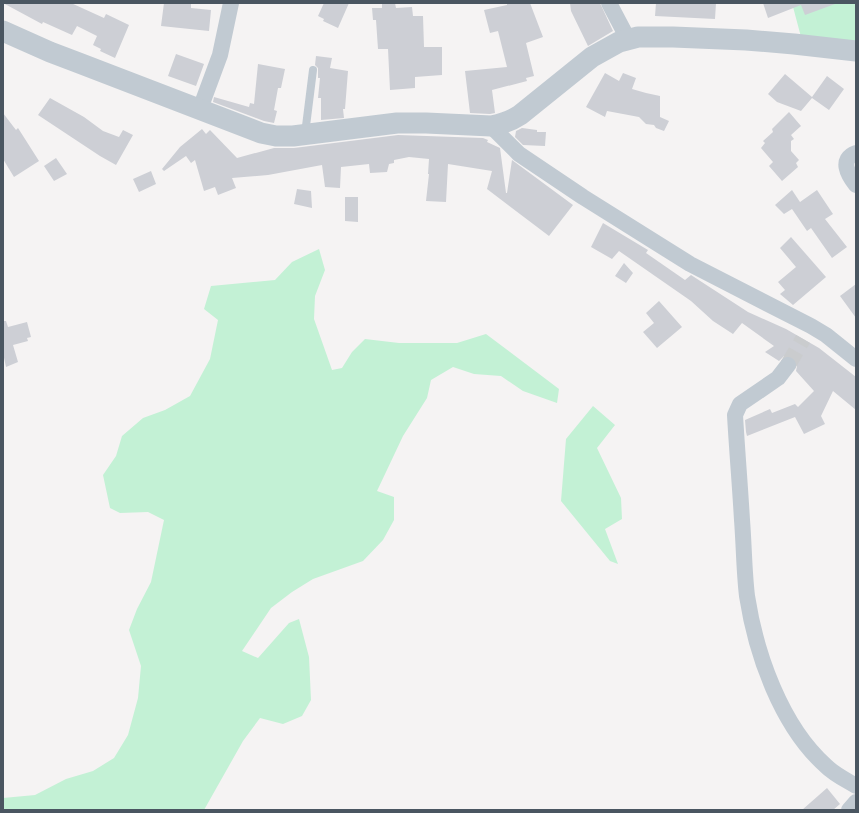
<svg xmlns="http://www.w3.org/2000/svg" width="859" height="813" viewBox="0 0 859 813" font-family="Figtree,sans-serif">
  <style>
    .green { fill: #c3f1d5 }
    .building { fill: #cdcfd5 }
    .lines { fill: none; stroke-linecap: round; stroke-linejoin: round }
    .minor-tunnel { stroke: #caccce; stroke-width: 16; stroke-dasharray: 16 8; stroke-linecap: butt }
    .service { stroke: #c1cad2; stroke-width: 8 }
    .minor { stroke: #c1cad2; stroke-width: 16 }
    .tertiary { stroke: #c1cad2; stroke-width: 21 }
  </style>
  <rect width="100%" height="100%" fill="#f5f3f3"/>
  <path class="green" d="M 792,3 L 856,3 L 856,42 L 801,37 Z
    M 319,249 L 325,270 L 315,296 L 314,319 L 332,370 L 342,368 L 352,352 L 365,339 L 399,343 L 457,343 L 486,334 L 559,389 L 557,403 L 523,391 L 501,376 L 474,374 L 453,367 L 431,380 L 427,398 L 403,436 L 377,491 L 394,497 L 394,520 L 383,540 L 363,561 L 313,579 L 292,592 L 271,608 L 242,651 L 258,658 L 289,623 L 299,619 L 309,657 L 311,700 L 302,716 L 283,724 L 260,718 L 243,741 L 204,810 L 3,810 L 3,798 L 35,795 L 66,779 L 93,771 L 114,758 L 128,735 L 138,698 L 141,666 L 129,630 L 137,609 L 151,582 L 164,520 L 148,512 L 120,513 L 110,508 L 103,475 L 116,456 L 122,436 L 143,418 L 165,410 L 190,396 L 210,359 L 218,320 L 204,309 L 211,286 L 275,280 L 292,262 Z
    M 593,406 L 615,425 L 597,448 L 621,498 L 622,519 L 605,529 L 618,564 L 610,561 L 561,501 L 566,439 Z"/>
  <path class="building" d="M 3,3 L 71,3 L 104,18 L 106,14 L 129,25 L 115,58 L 100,51 L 101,49 L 93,45 L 97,36 L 77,26 L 72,35 L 43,22 L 42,24 Z
    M 164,3 L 191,3 L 191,8 L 211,10 L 209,31 L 161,26 Z
    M 324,3 L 349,3 L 338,28 L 323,21 L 324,19 L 318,16 Z
    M 382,3 L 395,3 L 396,8 L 412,7 L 413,16 L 423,16 L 424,47 L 442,47 L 442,75 L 415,77 L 415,88 L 390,90 L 388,49 L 378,49 L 376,20 L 373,20 L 372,8 L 382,8 Z
    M 507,3 L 530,3 L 538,24 L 543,37 L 526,43 L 534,76 L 526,78 L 527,81 L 492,90 L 495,113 L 490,114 L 470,113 L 465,71 L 507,67 L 498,31 L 490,33 L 484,10 L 507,5 Z
    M 570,3 L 600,3 L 613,31 L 588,46 L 571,11 Z
    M 656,3 L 716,3 L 715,19 L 655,16 Z
    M 763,3 L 835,3 L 835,4 L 805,15 L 801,5 L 768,18 Z
    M 176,54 L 204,64 L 196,86 L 168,76 Z
    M 316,56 L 332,58 L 330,68 L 348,71 L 345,109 L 343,109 L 344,118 L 321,120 L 321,98 L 318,98 L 320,78 L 318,78 L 318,68 L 315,65 Z
    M 258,64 L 285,69 L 281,88 L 278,88 L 274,110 L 277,111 L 274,123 L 264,121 L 213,102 L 214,97 L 249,107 L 250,103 L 254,104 Z
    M 605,73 L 619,81 L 623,73 L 636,78 L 632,89 L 646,93 L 660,96 L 660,117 L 669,121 L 664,131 L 656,128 L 654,125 L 646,124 L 639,117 L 607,111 L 605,117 L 586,107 Z
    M 785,74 L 812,97 L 827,76 L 844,89 L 829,110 L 812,98 L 801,111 L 777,102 L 768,94 Z
    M 50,98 L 84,117 L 103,131 L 119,137 L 123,130 L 133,135 L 116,165 L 100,156 L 38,115 Z
    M 789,112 L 801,126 L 791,135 L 794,139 L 791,141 L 791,151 L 799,160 L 796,163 L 798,167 L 782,181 L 769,166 L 773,162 L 761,148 L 765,143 L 763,141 L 773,132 L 772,129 Z
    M 3,113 L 16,130 L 18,128 L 39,161 L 14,177 L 3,159 Z
    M 522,128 L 537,130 L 537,132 L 546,132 L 545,146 L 523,145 L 515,137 L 516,131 Z
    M 202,129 L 206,134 L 210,130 L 237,158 L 274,148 L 294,148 L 398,135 L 483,138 L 488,140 L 487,142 L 500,148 L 506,193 L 507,193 L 512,160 L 573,205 L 549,236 L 487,189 L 492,171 L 448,164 L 446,202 L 426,201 L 429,174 L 428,174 L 429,159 L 409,157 L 394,160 L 394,163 L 389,164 L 387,172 L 370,173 L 369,164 L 341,167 L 340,188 L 325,187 L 322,165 L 268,175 L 232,178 L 236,188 L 218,195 L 215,187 L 204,191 L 195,160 L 191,163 L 186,156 L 164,171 L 162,169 L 180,147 Z
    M 56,158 L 67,174 L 54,181 L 44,166 Z
    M 151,171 L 156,184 L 139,192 L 133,179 Z
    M 297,189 L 311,191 L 312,208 L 294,204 Z
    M 792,190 L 800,202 L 817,190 L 833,214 L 825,219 L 847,247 L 832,258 L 811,228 L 807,231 L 792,209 L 784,214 L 775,205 Z
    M 345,197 L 358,197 L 358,222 L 345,221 Z
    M 603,223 L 648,250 L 646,253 L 685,280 L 691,275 L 748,312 L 786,329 L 819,348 L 856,377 L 856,410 L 833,391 L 821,416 L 825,424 L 804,434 L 795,417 L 747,436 L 746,432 L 745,420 L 770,409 L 772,413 L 795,404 L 798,407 L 814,391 L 796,371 L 797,366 L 797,361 L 793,357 L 789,356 L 784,356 L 779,361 L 765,352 L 774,346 L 742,323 L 733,334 L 713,321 L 691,301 L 619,251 L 612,259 L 591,247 Z
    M 791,237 L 826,277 L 793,305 L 780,294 L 785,290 L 778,282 L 796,267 L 780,248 Z
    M 624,263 L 633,273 L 626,283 L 615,276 Z
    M 856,284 L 856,318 L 840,296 Z
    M 659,301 L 682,327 L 657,348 L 643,332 L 654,323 L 646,313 Z
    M 3,321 L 6,321 L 8,327 L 27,322 L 31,337 L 27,338 L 28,341 L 13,345 L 18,362 L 6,367 L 3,353 Z
    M 827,788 L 840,804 L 833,810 L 802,810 Z"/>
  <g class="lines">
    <path class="minor-tunnel" d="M 788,365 L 803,339"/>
    <path class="service" d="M 305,134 L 313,70"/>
    <path class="minor" d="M 609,3 L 628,39
      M 200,109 L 220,55 L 231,3
      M 491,126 L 519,154 L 583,197 L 690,264 L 811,326 L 826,335 L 856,359
      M 856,153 C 839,159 848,175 856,185
      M 788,365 L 778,378 L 740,404 L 735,415 C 737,450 740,485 742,520 C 744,545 744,571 747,596 C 756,654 781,726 826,766 C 834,774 846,780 856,786
      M 849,810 L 856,802"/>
    <path class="tertiary" d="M 3,31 L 50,52 L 79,63 L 261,133 L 276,136 L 293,136 L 397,123 L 426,123 L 491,126 C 502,124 511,121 520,115 L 592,57 L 619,42 L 638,37 L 673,37 L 746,40 L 794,44 L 856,51"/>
  </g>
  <rect width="859" height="813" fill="none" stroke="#4a5661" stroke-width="8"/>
</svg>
